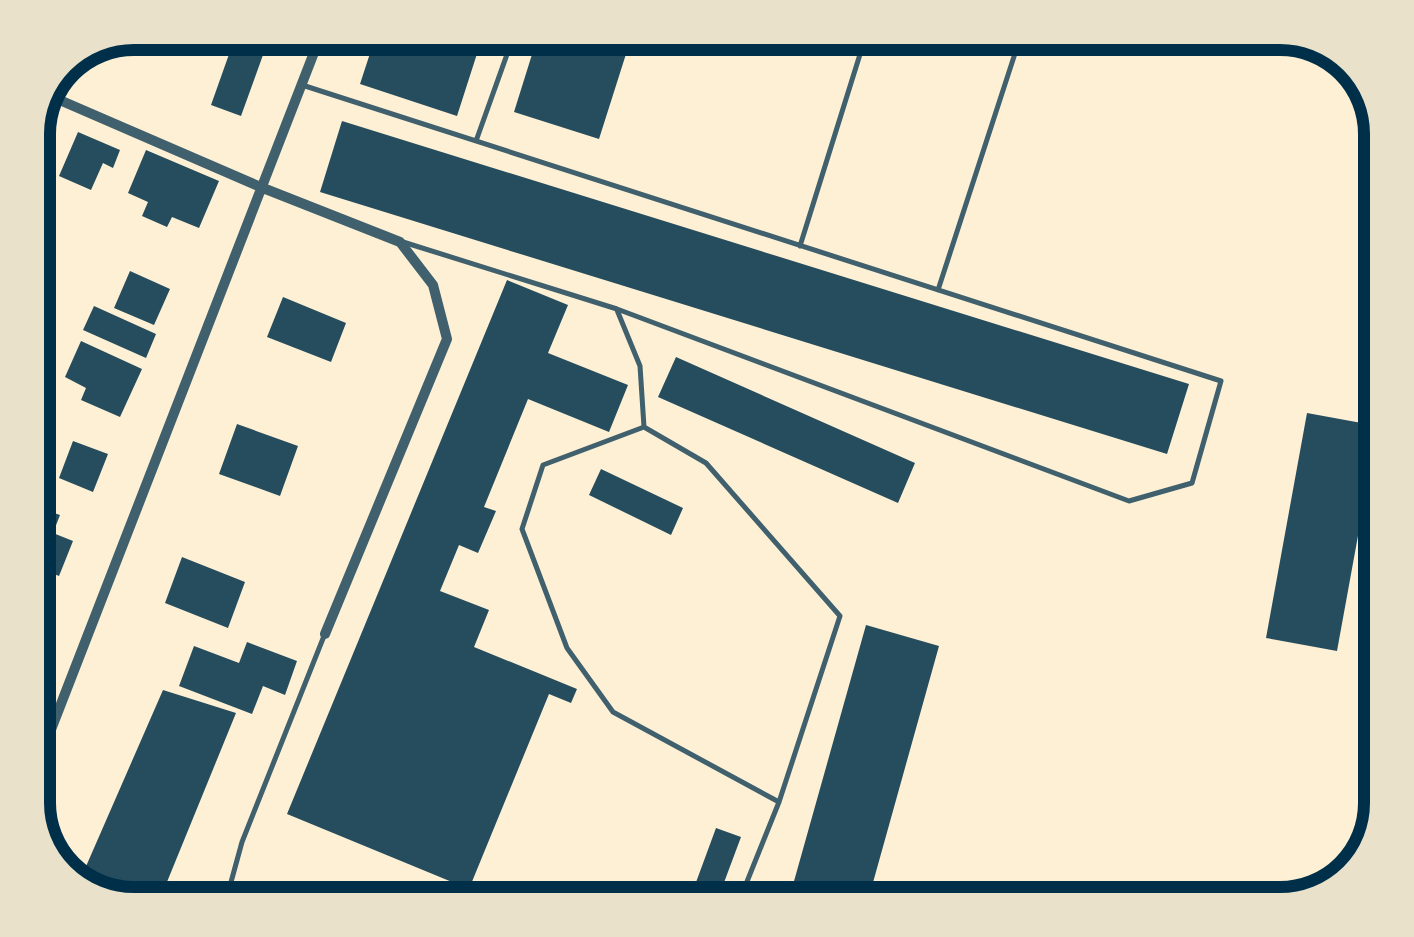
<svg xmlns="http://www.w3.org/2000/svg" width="1414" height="937" viewBox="0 0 1414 937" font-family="'Exo 2',sans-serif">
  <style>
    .building { fill: #264d5e }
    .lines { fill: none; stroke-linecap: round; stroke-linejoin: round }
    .service { stroke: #3f606c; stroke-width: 5 }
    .minor { stroke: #3f606c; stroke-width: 10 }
    .rim { fill: none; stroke: #003049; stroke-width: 12 }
  </style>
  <rect width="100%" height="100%" fill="#fdf0d5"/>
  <path class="building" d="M 377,32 L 484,32 L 457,116 L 360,84 Z
    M 539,32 L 633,32 L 599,139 L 514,112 Z
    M 233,43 L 263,55 L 241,116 L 211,105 Z
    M 96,47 L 88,71 L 64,63 L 67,58 Z
    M 342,121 L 1189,384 L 1167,454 L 320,192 Z
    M 78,132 L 120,150 L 113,168 L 103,163 L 91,190 L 59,176 Z
    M 146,150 L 219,181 L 199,228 L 172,217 L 167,227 L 142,216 L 148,202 L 128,193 Z
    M 130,271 L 170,289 L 154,325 L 114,308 Z
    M 507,280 L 568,305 L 548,353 L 628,385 L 609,432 L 528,399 L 484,507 L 496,511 L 478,553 L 459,545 L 440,591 L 489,610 L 474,647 L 577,689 L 571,703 L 549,694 L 469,889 L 287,814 Z
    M 283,297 L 346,323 L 331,362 L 267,337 Z
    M 94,306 L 156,334 L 146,358 L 83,330 Z
    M 81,341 L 142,369 L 120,417 L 81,400 L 86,388 L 65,377 Z
    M 676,357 L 915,463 L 898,503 L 658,397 Z
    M 1307,413 L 1378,426 L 1337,651 L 1266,638 Z
    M 237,424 L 298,446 L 280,496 L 219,474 Z
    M 73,441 L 108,454 L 93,492 L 59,478 Z
    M 601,469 L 683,508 L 671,535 L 589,495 Z
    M 42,509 L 60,515 L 53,533 L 73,541 L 59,576 L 33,566 L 33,525 L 36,526 Z
    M 182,557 L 245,582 L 228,628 L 165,603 Z
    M 866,625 L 939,646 L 867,904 L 808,904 L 789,899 Z
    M 247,642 L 297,661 L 285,695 L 263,686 L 252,714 L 179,686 L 194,646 L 239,663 Z
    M 163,690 L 236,713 L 158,904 L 134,904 L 77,887 Z
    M 716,828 L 741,837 L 716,904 L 688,904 Z"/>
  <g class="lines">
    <path class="service" d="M 302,85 L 1221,381 L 1192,483 L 1129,501 L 617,309 L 403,242
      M 476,141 L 515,32
      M 800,246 L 867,32
      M 938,290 L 1022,32
      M 617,310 L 640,366 L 644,427 L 706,463 L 840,616 L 779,802 L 738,904
      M 644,427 L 543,465 L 522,529 L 567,648 L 613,712 L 779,802
      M 225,904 L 242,842 L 324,636"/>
    <path class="minor" d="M 48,95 L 263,188 L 400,242 L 433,285 L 447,339 L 325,634
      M 33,776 L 322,32"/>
  </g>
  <path d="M0 0H1414V937H0ZM134 50H1280A84 84 0 0 1 1364 134V803A84 84 0 0 1 1280 887H134A84 84 0 0 1 50 803V134A84 84 0 0 1 134 50Z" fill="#e9e1ca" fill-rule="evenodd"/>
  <path class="rim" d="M134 50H1280A84 84 0 0 1 1364 134V803A84 84 0 0 1 1280 887H134A84 84 0 0 1 50 803V134A84 84 0 0 1 134 50Z"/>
</svg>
